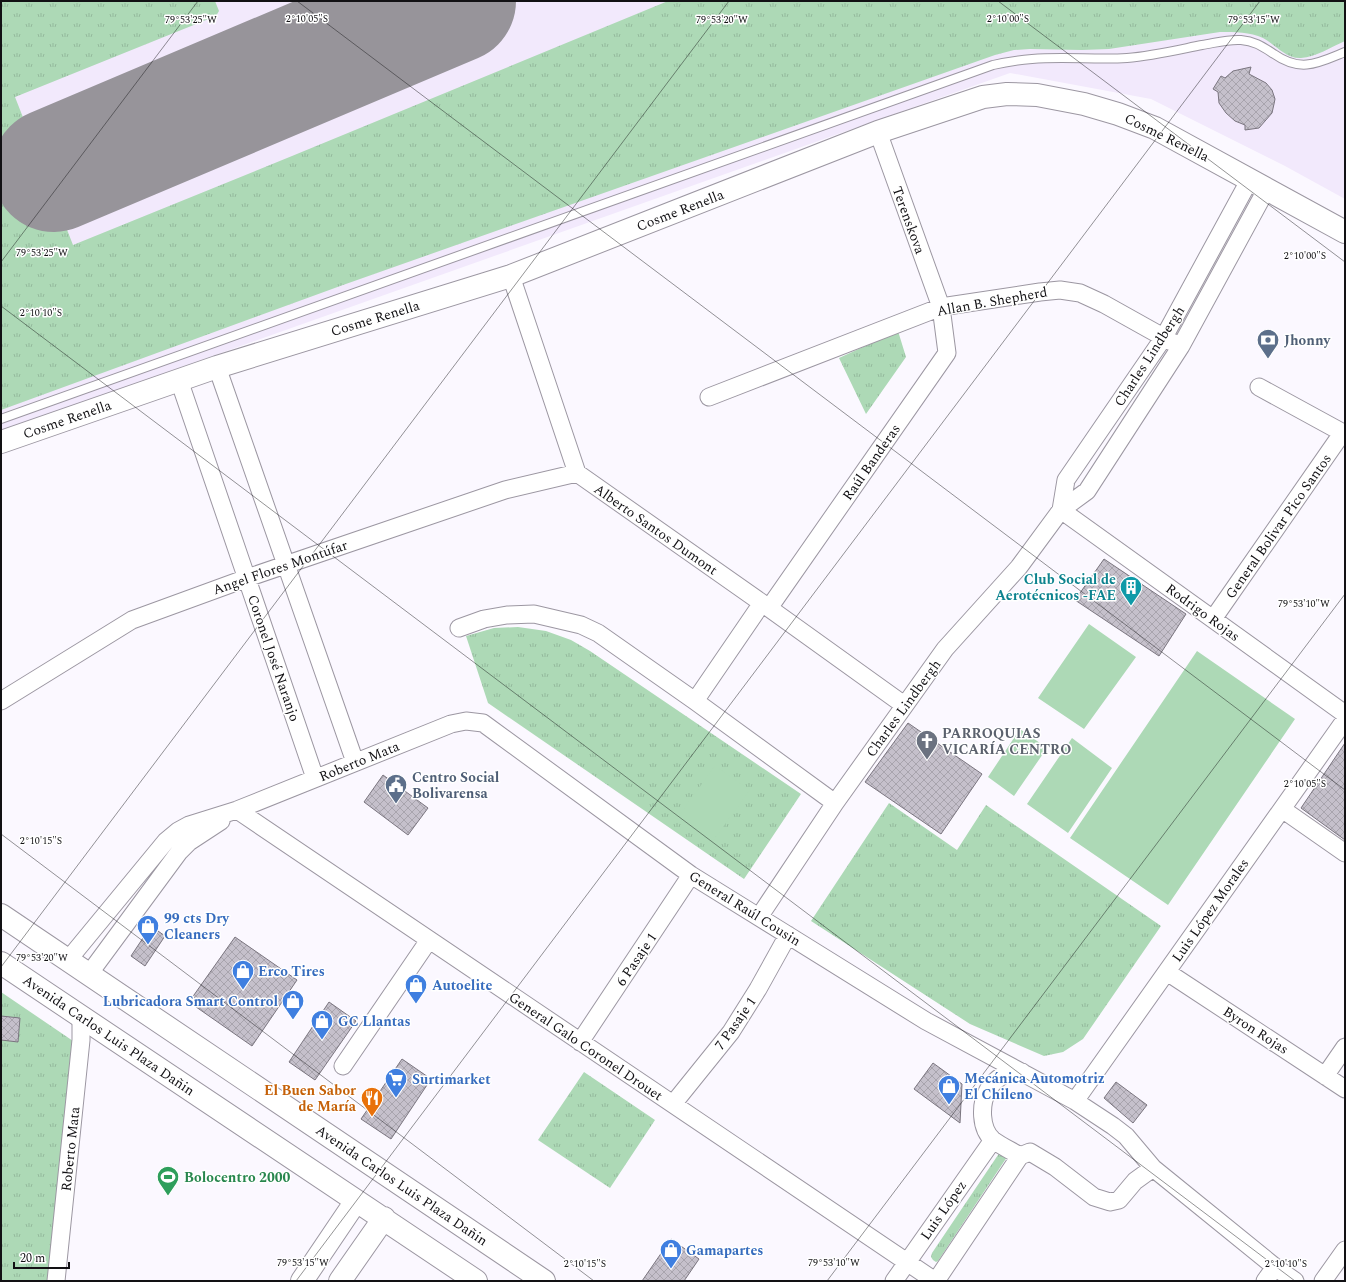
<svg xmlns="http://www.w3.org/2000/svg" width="1346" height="1282" viewBox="0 0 1346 1282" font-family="Spectral,serif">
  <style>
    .built { fill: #f2e9fc }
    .grass { fill: url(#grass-tufts) }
    .pitch { fill: #add9b6 }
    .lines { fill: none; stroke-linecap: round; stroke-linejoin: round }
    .taxiway { stroke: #97949a; stroke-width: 49 }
    .runway { stroke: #97949a; stroke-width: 124 }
    .building { fill: url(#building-cross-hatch); stroke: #7a757f }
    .lane-casing { stroke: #9c97a2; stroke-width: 10 }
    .street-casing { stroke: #9c97a2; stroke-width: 19 }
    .secondary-casing { stroke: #9c97a2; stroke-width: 24 }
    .lane { stroke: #fff; stroke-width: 8 }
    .street { stroke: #fff; stroke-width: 17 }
    .secondary { stroke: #fff; stroke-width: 22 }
    .ticks { fill: none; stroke: #121114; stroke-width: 1; stroke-opacity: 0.45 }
    .labels { text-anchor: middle; stroke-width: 3; stroke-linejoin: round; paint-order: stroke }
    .street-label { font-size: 14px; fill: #121114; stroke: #fff }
    .service-label { font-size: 14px; font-weight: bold; fill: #4e5e75; stroke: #fff; text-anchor: start }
    .culture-label { font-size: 14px; font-weight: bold; fill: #0d838f; stroke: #fff; text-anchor: end }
    .worship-label { font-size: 14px; font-weight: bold; fill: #5b616d; stroke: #fff; text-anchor: start }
    .shop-label { font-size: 14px; font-weight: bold; fill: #366cbe; stroke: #fff; text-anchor: start }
    .food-label { font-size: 14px; font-weight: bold; fill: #c56008; stroke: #fff; text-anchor: end }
    .leisure-label { font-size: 14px; font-weight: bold; fill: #27864d; stroke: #fff; text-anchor: start }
    .ticks-label { font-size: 10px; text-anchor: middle; fill: #121114; stroke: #fff; stroke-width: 3; stroke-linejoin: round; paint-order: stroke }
  </style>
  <defs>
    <pattern id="grass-tufts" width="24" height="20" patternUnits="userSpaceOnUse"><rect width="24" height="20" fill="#add9b6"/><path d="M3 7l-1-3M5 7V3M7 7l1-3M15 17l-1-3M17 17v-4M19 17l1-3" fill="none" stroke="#94b99c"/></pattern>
    <pattern id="building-cross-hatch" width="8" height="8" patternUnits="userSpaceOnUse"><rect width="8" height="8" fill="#c5c0cb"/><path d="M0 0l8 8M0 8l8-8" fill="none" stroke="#a8a4ad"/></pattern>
  </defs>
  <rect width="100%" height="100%" fill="#fbf8ff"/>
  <path class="built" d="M 1,1 L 1345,1 L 1345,199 L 1285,166 L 1151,99 L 1010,73 L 1,431 Z"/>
  <path class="grass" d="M 1,1 L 215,1 L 219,11 L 216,16 L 15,97 L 73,245 L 292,156 L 668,1 L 1345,1 L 1345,41 C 1331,47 1316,57 1301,58 C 1286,59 1276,45 1263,38 C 1250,32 1235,32 1220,32 L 1109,49 L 1082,50 L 1030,49 L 1014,50 L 995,55 L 343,285 L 1,410 Z
    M 898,331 L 906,357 L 866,414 L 839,358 Z
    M 518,627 L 546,631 L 571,640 L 590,651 L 801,794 L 744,879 L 488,703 L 466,636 L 494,628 Z
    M 889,803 L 957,850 L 986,805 L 1161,926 L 1083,1039 L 1063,1052 L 1044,1056 L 970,1024 L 811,921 Z
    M 1,992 L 76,1043 L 55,1281 L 1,1281 Z
    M 584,1072 L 655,1120 L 610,1188 L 538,1140 Z
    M 1002,1149 L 1009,1154 L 938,1261 L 936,1262 L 933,1260 L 931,1257 L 932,1253 Z"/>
  <path class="pitch" d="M 1089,624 L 1136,657 L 1084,729 L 1038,698 Z
    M 1197,651 L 1295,719 L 1168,905 L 1070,838 Z
    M 1020,729 L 1047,748 L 1014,796 L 988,777 Z
    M 1072,738 L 1112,768 L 1068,833 L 1027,804 Z
    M 715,766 L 750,790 L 712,842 L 677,818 Z"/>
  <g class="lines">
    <path class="taxiway" d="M 323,1 C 327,4 332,7 337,9 C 365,20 398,18 427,12"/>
    <path class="runway" d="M 54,170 L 454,1"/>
  </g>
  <path class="building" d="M 1251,67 L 1249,74 L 1266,83 L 1272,90 L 1275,99 L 1274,104 L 1272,113 L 1259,128 L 1245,130 L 1245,125 L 1235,121 L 1226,113 L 1219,103 L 1218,92 L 1213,89 L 1221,76 L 1225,78 L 1233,71 Z
    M 1104,559 L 1186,614 L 1159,656 L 1075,600 Z
    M 908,723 L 982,774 L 941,834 L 865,782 Z
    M 1345,743 L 1345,840 L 1301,808 Z
    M 383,775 L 428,808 L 408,835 L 364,802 Z
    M 151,926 L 165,936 L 145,966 L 131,956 Z
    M 235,937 L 297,980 L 252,1046 L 189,1002 Z
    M 329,1002 L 356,1021 L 315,1080 L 289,1062 Z
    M 1,1016 L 20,1018 L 18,1042 L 1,1040 Z
    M 402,1059 L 431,1079 L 391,1139 L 361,1119 Z
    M 933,1063 L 962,1084 L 960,1123 L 914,1089 Z
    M 1116,1082 L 1147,1105 L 1133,1123 L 1104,1098 Z
    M 671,1239 L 699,1259 L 684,1281 L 642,1281 Z"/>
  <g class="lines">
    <g class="lane-casing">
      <path id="lane" d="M 1,419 L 993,65 C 1006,62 1019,60 1032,59 C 1063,56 1095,60 1127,58 C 1152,56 1177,50 1202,45 C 1215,43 1228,39 1241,40 C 1255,41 1263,47 1274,54 C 1301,73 1318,63 1345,52"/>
    </g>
    <g class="street-casing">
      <path id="street" d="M 1250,179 L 1164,337 L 1066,480 L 1061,510 L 1087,491 L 1181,346 L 1266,190
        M 511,276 L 577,473 L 762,603 L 904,705
        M 217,367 L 355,762
        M 179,380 L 315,778
        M 1259,387 L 1345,434
        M 709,397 L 941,307 L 1040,292 L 1060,290 L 1080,293 L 1104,304 L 1172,342
        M 769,608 L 947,353 L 941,307 L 878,132
        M 1213,619 L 1343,432
        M 459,628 L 484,619 L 507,615 L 534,614 L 581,625 L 598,633 L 695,701 L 835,803
        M 1,701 L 132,620 L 247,578 L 505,490 L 577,473
        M 695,701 L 762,603
        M 1282,809 L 1345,853
        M 237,810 L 935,1281
        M 759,917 L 835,803 L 945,649 L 1019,567 L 1061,510 L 1345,714
        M 68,960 L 166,841 L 178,831 L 189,825 L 237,810 L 451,724 L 466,721 L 483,723 L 691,875 L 926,1021 L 1075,1101 L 1113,1126 L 1126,1136 L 1153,1168 L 1275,1267 L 1295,1281
        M 1167,972 L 1345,1089
        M 89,974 L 179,852 L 189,842 L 221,821
        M 580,1042 L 691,875
        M 343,1066 L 429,940
        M 1022,1072 C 1017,1072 1011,1072 1006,1074 C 1000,1076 991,1084 988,1090 C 980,1104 980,1129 993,1140 C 1001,1146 1012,1151 1020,1156 L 1030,1152 L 1055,1167 L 1094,1197 L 1110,1202 L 1119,1200 L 1135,1181 L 1153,1168
        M 1325,1076 L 1345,1047
        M 1075,1101 L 1345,720
        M 673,1104 L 731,1032 L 758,989 L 788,935
        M 56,1281 L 81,1040 L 81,1017
        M 894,1281 L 993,1140
        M 936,1281 L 1020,1156
        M 1265,1281 L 1275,1267
        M 1323,1281 L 1345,1250"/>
    </g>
    <g class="secondary-casing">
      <path id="secondary" d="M 1,442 L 217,367 L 511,276 L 878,132 L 983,97 L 1007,94 L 1037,95 L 1084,104 L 1118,114 L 1155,128 L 1345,232
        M 1,915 L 544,1281
        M 1,963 L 476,1281
        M 302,1281 L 356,1201
        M 340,1281 L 384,1218"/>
    </g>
    <use href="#lane" class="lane"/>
    <use href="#street" class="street"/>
    <use href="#secondary" class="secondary"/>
  </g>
  <path class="ticks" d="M 297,1 L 1345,790M 998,1 L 1345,262M 1,262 L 198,1M 1,306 L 1295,1281M 1,834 L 594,1281M 1,967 L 729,1M 296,1281 L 1260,1M 827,1281 L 1345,594"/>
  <defs>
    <g id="bank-pin" transform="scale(1.15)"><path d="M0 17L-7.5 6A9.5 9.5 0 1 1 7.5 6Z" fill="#5c6f8a" stroke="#fff"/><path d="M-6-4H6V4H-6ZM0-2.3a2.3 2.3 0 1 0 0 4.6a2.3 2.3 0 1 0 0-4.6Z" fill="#fff"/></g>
    <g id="building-pin" transform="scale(1.15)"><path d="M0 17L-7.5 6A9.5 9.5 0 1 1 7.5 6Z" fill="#0f9aa8" stroke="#fff"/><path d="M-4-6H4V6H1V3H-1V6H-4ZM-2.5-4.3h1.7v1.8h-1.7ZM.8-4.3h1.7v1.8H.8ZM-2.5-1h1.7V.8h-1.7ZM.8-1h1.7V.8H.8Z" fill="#fff"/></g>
    <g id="church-pin" transform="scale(1.15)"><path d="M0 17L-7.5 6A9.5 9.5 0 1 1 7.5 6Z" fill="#6b7280" stroke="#fff"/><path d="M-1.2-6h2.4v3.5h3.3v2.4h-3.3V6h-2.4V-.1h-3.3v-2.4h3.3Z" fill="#fff"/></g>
    <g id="civic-pin" transform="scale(1.15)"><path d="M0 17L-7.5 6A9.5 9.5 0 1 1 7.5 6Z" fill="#5c6f8a" stroke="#fff"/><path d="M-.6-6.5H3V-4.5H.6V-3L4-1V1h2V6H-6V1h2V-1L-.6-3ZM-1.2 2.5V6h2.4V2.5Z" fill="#fff"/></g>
    <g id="shop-pin" transform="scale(1.15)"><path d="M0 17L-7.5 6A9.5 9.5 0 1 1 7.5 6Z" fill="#3f7fe0" stroke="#fff"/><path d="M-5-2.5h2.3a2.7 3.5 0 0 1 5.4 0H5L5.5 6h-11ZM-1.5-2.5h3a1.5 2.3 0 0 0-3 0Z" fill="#fff"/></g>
    <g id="supermarket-pin" transform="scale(1.15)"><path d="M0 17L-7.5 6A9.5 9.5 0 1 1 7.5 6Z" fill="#3f7fe0" stroke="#fff"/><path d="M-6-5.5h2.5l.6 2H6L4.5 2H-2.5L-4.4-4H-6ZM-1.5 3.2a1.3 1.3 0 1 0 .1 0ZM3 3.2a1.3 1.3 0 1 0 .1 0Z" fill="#fff"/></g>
    <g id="restaurant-pin" transform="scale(1.15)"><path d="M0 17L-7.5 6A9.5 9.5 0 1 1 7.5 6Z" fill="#e8710a" stroke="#fff"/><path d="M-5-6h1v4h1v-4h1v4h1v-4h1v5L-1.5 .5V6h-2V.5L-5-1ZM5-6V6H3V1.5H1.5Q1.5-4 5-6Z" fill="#fff"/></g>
    <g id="stadium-pin" transform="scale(1.15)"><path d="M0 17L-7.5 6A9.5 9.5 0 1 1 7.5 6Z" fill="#2e9e5b" stroke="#fff"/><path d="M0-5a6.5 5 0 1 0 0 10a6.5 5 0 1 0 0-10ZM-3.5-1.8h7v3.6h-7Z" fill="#fff"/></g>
  </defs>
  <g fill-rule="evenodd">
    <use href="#bank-pin" x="1268" y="340"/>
    <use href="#building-pin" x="1131" y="587"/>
    <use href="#church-pin" x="927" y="741"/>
    <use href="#civic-pin" x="396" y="785"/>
    <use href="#shop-pin" x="148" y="926"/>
    <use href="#shop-pin" x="243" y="971"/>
    <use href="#shop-pin" x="416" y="985"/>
    <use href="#shop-pin" x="293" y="1001"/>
    <use href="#shop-pin" x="322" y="1021"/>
    <use href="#supermarket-pin" x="396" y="1079"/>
    <use href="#shop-pin" x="949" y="1086"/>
    <use href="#restaurant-pin" x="372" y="1098"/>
    <use href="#stadium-pin" x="168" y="1177"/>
    <use href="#shop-pin" x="671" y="1250"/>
  </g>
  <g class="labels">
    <g class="street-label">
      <text transform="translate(1167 137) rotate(26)" y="5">Cosme Renella</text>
      <text transform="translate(680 210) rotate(-21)" y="5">Cosme Renella</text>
      <text transform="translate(909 220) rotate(70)" y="5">Terenskova</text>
      <text transform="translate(992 301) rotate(-10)" y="5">Allan B. Shepherd</text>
      <text transform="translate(375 318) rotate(-17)" y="5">Cosme Renella</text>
      <text transform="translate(1149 356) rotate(-57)" y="5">Charles Lindbergh</text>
      <text transform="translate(67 419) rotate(-19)" y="5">Cosme Renella</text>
      <text transform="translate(871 462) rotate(-55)" y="5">Raúl Banderas</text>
      <text transform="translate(1278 526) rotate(-55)" y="5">General Bolivar Pico Santos</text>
      <text transform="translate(656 529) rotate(35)" y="5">Alberto Santos Dumont</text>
      <text transform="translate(280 567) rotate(-19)" y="5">Angel Flores Montúfar</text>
      <text transform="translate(1203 612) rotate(36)" y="5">Rodrigo Rojas</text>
      <text transform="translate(274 658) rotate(71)" y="5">Coronel José Naranjo</text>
      <text transform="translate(903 708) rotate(-54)" y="5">Charles Lindbergh</text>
      <text transform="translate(359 761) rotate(-22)" y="5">Roberto Mata</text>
      <text transform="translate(745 908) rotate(32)" y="5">General Raúl Cousin</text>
      <text transform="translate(1210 910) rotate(-55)" y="5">Luis López Morales</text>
      <text transform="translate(636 959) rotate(-56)" y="5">6 Pasaje 1</text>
      <text transform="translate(735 1023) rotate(-55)" y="5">7 Pasaje 1</text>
      <text transform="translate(1256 1030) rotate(33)" y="5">Byron Rojas</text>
      <text transform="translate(109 1035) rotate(34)" y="5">Avenida Carlos Luis Plaza Dañin</text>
      <text transform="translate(586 1046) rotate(34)" y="5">General Galo Coronel Drouet</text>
      <text transform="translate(70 1149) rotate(-84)" y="5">Roberto Mata</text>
      <text transform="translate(402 1185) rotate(34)" y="5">Avenida Carlos Luis Plaza Dañin</text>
      <text transform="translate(943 1210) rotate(-55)" y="5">Luis López</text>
    </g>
    <g class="service-label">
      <text x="1284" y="345">Jhonny</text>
      <text x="412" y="782">Centro Social<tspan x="412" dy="16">Bolivarensa</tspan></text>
    </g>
    <g class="culture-label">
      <text x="1116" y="584">Club Social de<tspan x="1116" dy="16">Aerotécnicos -FAE</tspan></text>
    </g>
    <g class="worship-label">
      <text x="942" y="738">PARROQUIAS<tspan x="942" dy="16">VICARÍA CENTRO</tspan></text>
    </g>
    <g class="shop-label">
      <text x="164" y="923">99 cts Dry<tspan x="164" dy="16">Cleaners</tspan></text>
      <text x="258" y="976">Erco Tires</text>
      <text x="432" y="990">Autoelite</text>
      <text x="278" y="1006" text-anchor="end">Lubricadora Smart Control</text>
      <text x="338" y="1026">GC Llantas</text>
      <text x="964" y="1083">Mecánica Automotriz<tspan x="964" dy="16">El Chileno</tspan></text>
      <text x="412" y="1084">Surtimarket</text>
      <text x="686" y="1255">Gamapartes</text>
    </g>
    <g class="food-label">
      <text x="356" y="1095">El Buen Sabor<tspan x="356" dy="16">de María</tspan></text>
    </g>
    <g class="leisure-label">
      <text x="184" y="1182">Bolocentro 2000</text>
    </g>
  </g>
  <g class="ticks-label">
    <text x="307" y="22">2°10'05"S</text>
    <text x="1008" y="22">2°10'00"S</text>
    <text x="191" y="23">79°53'25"W</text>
    <text x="722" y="23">79°53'20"W</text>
    <text x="1254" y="23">79°53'15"W</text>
    <text x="42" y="256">79°53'25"W</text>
    <text x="1305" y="259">2°10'00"S</text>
    <text x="41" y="316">2°10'10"S</text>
    <text x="1304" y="607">79°53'10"W</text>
    <text x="1305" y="787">2°10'05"S</text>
    <text x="41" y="844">2°10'15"S</text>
    <text x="42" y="961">79°53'20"W</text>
    <text x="303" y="1266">79°53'15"W</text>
    <text x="834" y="1266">79°53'10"W</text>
    <text x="585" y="1267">2°10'15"S</text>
    <text x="1286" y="1267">2°10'10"S</text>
  </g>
  <rect width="1346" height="1282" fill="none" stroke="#121114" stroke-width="4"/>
  <path d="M14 1262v6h55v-6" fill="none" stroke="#121114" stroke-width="2"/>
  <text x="20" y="1262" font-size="12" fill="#121114" stroke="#ffffff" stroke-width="3" paint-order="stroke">20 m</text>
</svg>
